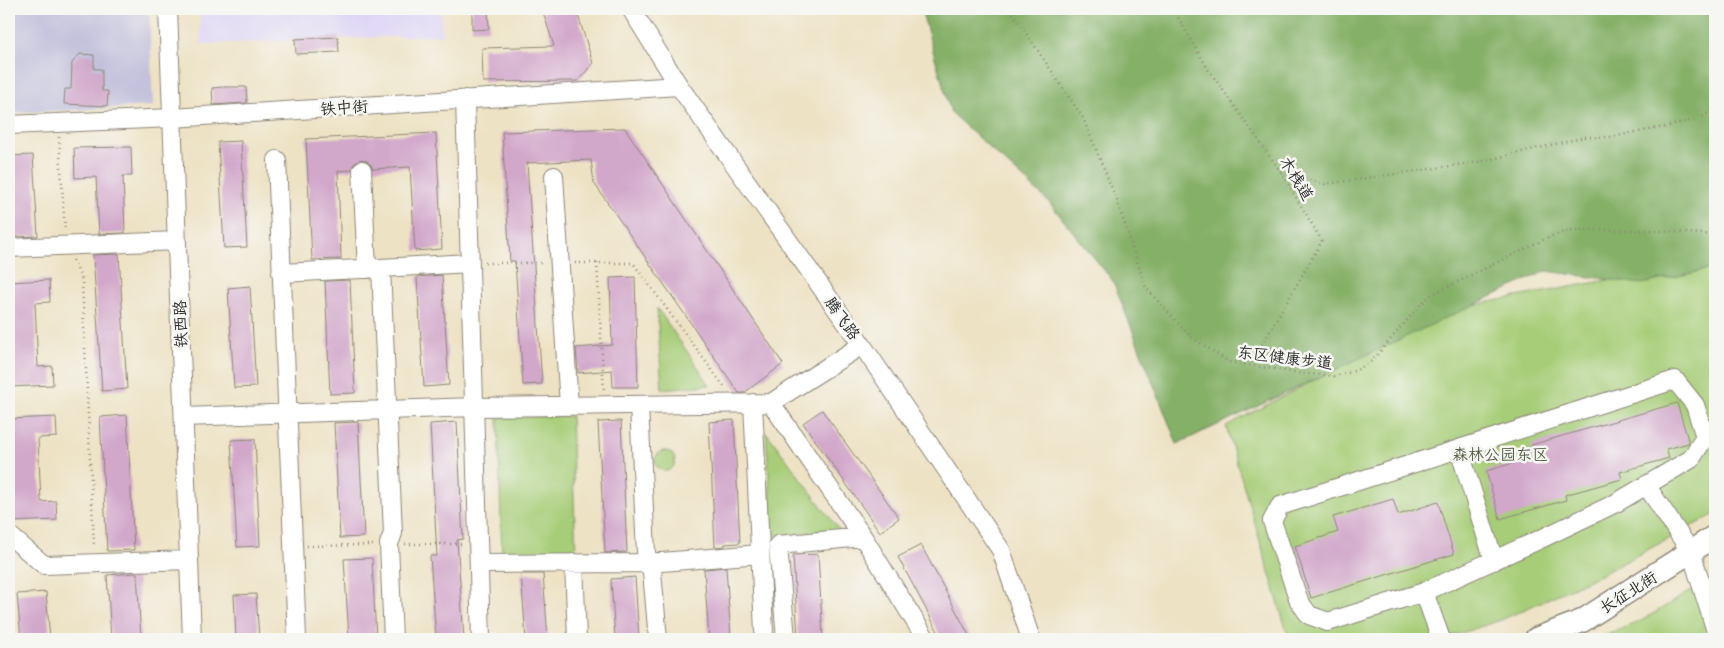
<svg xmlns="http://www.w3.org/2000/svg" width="1724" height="648" viewBox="0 0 1724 648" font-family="Itim,'LXGW WenKai TC',sans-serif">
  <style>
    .built { fill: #ded5f5 }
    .industrial { fill: #c3c1db }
    .green { fill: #a7cd78; stroke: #697c52 }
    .forest { fill: #85b068; stroke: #586e4a }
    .building { fill: #d1a7ca }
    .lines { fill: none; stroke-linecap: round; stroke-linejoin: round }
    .minor-casing { stroke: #8c8678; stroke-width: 20 }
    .major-casing { stroke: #8c8678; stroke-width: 25 }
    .path { stroke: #8c8678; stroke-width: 2.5; stroke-dasharray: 1 4; stroke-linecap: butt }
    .minor { stroke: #fff; stroke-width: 18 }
    .major { stroke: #fff; stroke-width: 22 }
    .labels { text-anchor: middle; stroke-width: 5; stroke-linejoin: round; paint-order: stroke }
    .street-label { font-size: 16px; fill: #2b2b2b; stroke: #f6f6f2 }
    .park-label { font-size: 16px; fill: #505c42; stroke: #f6f6f2 }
  </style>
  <rect width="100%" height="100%" fill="#f6f6f2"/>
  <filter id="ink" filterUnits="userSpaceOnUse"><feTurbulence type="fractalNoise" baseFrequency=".02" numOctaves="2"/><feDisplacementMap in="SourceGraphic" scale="10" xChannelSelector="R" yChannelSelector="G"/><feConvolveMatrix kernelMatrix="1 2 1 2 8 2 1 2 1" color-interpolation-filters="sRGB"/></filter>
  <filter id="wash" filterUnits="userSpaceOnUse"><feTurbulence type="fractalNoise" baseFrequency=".0096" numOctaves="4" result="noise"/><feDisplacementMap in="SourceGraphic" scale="20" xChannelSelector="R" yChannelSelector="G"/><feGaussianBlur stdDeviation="1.12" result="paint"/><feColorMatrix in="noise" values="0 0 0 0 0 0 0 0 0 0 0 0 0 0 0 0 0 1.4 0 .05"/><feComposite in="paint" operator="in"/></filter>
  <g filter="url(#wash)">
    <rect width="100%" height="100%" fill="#ede2c4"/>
    <path class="built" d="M 200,9 L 441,9 L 442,35 L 201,44 Z"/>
    <path class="industrial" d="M 9,9 L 149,9 L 153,106 L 9,113 Z"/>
    <path class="green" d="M 1715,260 L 1715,514 L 1600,575 L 1501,620 L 1443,639 L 1289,639 L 1226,426 L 1452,309 Z
      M 657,308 L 710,385 L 662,389 Z
      M 571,416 L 576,556 L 502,558 L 498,418 Z
      M 766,432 L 840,531 L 773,535 Z
      M655 461a10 10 0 1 1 20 0a10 10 0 1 1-20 0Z
      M 1715,576 L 1715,639 L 1596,639 L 1641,621 Z"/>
    <path class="forest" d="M 921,9 L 1715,9 L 1715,268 L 1642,284 L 1546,271 L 1177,444 L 1113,281 L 1048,201 L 951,113 Z"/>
    <g id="blocks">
      <path class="building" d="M 472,9 L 488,9 L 489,29 L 472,30 Z
        M 542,9 L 576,9 L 593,63 L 578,81 L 483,82 L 482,48 L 554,46 Z
        M 338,37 L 339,52 L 296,54 L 295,39 Z
        M 80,54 L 94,55 L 94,69 L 102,69 L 102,91 L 108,91 L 107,106 L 64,104 L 65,89 L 71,89 L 72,63 Z
        M 222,87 L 246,87 L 247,103 L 213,105 L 212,88 Z
        M 625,128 L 783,364 L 744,393 L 739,393 L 594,183 L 591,160 L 527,163 L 542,384 L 523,385 L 515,261 L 510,261 L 502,132 Z
        M 436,133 L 442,249 L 415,251 L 410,167 L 373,169 L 371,165 L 367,161 L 361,159 L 353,165 L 351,170 L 338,171 L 341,259 L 312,260 L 306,139 Z
        M 241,141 L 247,247 L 224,248 L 218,142 Z
        M 131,147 L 132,176 L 123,176 L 125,233 L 99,234 L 96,177 L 75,178 L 74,148 Z
        M 33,155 L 38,236 L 13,237 L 9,156 Z
        M 119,254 L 127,389 L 102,391 L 93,255 Z
        M 442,275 L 449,385 L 424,387 L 417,277 Z
        M 635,277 L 638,387 L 613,387 L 612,370 L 578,373 L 576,348 L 612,345 L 610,278 Z
        M 49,280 L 50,302 L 35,303 L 38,367 L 52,366 L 53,385 L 9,387 L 9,282 Z
        M 350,280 L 355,393 L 330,394 L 325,281 Z
        M 250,286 L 256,387 L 234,388 L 228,288 Z
        M 1677,403 L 1689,443 L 1666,449 L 1669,458 L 1620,472 L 1622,479 L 1565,495 L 1566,500 L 1500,519 L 1486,471 L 1534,457 L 1531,445 Z
        M 822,410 L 899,518 L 880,532 L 803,423 Z
        M 127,415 L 134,550 L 107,551 L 100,417 Z
        M 56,417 L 57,437 L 38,438 L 41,502 L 56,501 L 57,520 L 12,522 L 9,419 Z
        M 734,420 L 740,543 L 725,544 L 725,546 L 715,547 L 709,422 Z
        M 621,421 L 627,552 L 605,553 L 598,422 Z
        M 358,422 L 364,537 L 340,538 L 334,423 Z
        M 457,422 L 463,539 L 457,540 L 464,639 L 436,639 L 430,556 L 437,556 L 430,424 Z
        M 255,439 L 260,546 L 237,547 L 231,440 Z
        M 1393,499 L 1398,515 L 1438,502 L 1454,554 L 1311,598 L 1295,546 L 1338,532 L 1333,517 Z
        M 921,545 L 971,639 L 942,639 L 898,557 Z
        M 818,554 L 823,639 L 798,639 L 793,555 Z
        M 372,558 L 376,639 L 349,639 L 344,559 Z
        M 726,567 L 731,639 L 709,639 L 704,569 Z
        M 137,573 L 141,639 L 111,639 L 107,575 Z
        M 521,574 L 543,574 L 548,639 L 526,639 Z
        M 635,577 L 639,639 L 615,639 L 611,579 Z
        M 46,592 L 50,639 L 21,639 L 17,594 Z
        M 256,594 L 259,639 L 236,639 L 234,595 Z"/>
    </g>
  </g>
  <g filter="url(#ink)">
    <use href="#blocks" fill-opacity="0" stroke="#8c8678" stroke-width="1"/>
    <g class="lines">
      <g class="minor-casing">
        <path id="minor" d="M 168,9 L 192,639
          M 631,9 L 679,86 L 862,345 L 1001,550 L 1031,639
          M 465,99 L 481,639
          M 9,125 L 172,118 L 679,86
          M 277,160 L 297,639
          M 362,170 L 367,269
          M 554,176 L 569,406
          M 9,248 L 177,241
          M 381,268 L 470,263
          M 281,273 L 381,268 L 393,533 L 389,544 L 393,639
          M 1675,380 L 1695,405 L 1705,437 L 1691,459 L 1616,503 L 1545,537 L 1424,592 L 1328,622 L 1309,615 L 1299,601 L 1272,521 L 1280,506 Z
          M 753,403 L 764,631
          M 771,403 L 863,537 L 926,639
          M 639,405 L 646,553 L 652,572 L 658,639
          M 184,417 L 475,407 L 771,403 L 862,345
          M 1459,449 L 1494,561
          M 1646,485 L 1691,552 L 1715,628
          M 9,535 L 44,565 L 189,560
          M 574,563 L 577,639
          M 479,564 L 649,563 L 760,554
          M 1424,592 L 1441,639
          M 786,639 L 778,545 L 863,537"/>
      </g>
      <g class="major-casing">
        <path id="major" d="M 1536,639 L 1582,621 L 1715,536"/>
      </g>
      <path class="path" d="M 1010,9 L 1083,118 L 1116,198 L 1146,288 L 1191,337 L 1229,362 L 1299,373 L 1334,376 L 1355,371 L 1372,361 L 1419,306 L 1431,295 L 1549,237 L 1571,230 L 1648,230 L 1715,235
        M 1173,9 L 1208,69 L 1281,172 L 1322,241 L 1250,365
        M 59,137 L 65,231
        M 1281,172 L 1325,184 L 1479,162 L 1585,137 L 1610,137 L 1665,127 L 1701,118 L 1715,108
        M 73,260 L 82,280 L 94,547
        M 485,263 L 545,263
        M 575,263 L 633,263 L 726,389
        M 597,263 L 604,391
        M 405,544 L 464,544
        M 307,546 L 374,545"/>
      <use href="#minor" class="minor"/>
      <use href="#major" class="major"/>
    </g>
  </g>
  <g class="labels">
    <g class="street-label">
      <text transform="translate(344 107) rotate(-4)" y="6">铁中街</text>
      <text transform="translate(1297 178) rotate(58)" y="6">木栈道</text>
      <text transform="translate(843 318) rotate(55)" y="6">腾飞路</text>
      <text transform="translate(180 324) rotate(-92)" y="6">铁西路</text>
      <text transform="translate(1285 357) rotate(7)" y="6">东区健康步道</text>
      <text transform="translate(1628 592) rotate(-32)" y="6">长征北街</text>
    </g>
    <g class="park-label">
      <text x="1500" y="460">森林公园东区</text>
    </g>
  </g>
  <rect width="1724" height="648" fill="none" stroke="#f6f6f2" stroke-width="30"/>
</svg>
